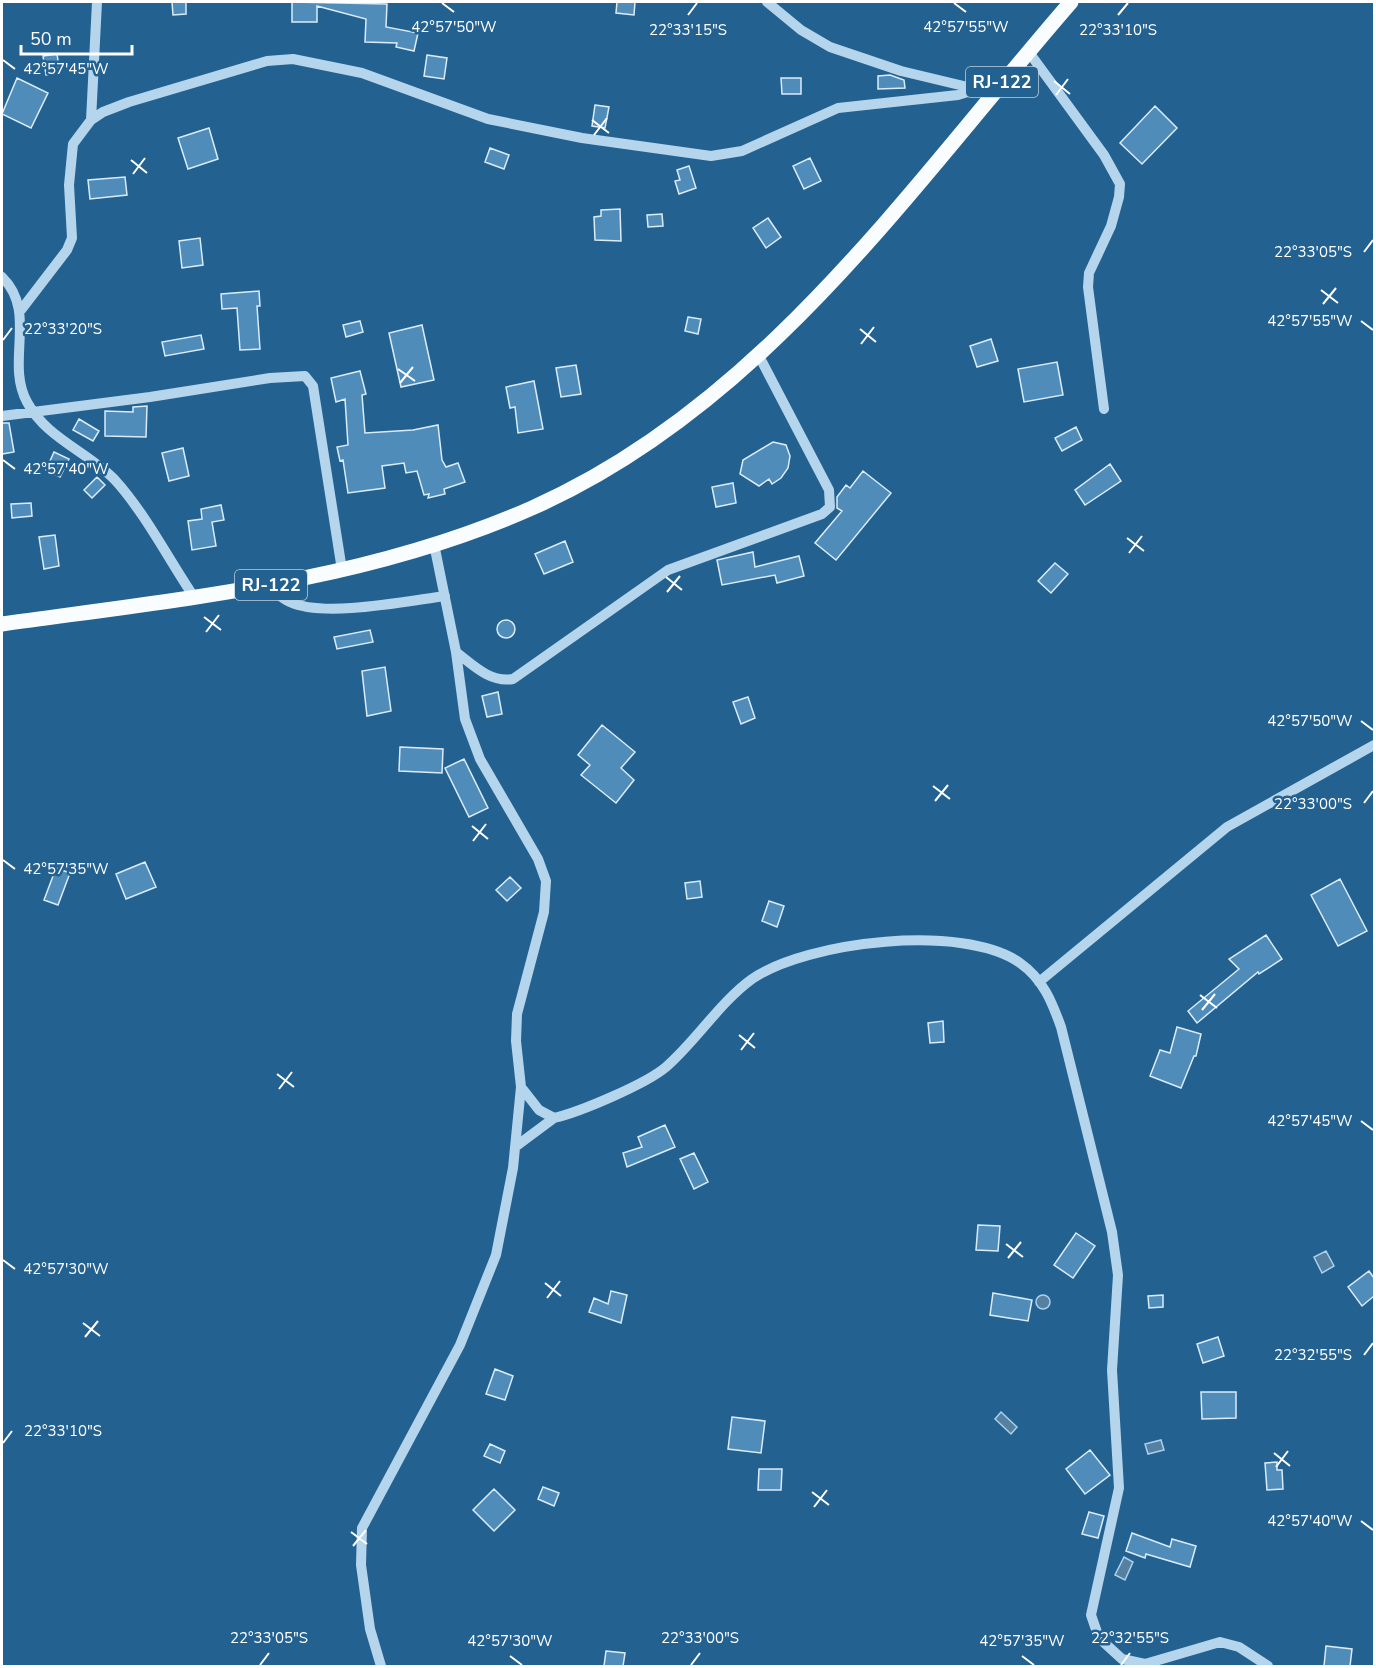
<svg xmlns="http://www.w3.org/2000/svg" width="1376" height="1668" viewBox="0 0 1376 1668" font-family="'Nunito Sans',sans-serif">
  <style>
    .water { fill: #5680a0; stroke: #a9d1ed; stroke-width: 1.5 }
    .building { fill: #508cb9; stroke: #daecf9; stroke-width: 1.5 }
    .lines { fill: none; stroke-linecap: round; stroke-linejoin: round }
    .minor { stroke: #b5d5ec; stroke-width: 10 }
    .major { stroke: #fafdff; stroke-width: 15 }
    .ticks { fill: none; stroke: #fff; stroke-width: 2 }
    .labels { text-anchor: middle; stroke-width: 5; stroke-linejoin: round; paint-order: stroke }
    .shield { fill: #236191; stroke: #bdd0de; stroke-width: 1.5 }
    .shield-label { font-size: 18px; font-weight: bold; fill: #fff }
    .ticks-label { font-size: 15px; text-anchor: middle; fill: #fff; stroke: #236191; stroke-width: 5; stroke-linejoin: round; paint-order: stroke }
  </style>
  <rect width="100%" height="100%" fill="#236191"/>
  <path class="water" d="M 1326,1251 L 1334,1266 L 1322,1273 L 1314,1257 Z
    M1036 1302a7 7 0 1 1 14 0a7 7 0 1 1-14 0Z
    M 1001,1412 L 1017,1427 L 1011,1434 L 995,1419 Z
    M 1161,1440 L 1164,1450 L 1148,1454 L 1145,1444 Z
    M 1124,1557 L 1133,1562 L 1125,1580 L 1115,1575 Z"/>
  <path class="building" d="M 172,2 L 186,2 L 186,14 L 173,15 Z
    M 292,2 L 387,4 L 386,27 L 418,33 L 414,51 L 396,47 L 397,43 L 365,42 L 366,19 L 317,6 L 317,22 L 292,22 Z
    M 617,2 L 635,2 L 634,15 L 616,13 Z
    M 57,54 L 60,73 L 46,75 L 43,56 Z
    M 427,55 L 447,58 L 444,79 L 424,76 Z
    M 890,75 L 904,80 L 905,88 L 878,89 L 878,76 Z
    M 17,78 L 48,93 L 31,128 L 2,114 Z
    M 781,78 L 801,78 L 801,94 L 782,94 Z
    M 595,105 L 609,107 L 605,128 L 592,126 Z
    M 1155,106 L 1177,128 L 1142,164 L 1120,143 Z
    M 209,128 L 218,159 L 188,169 L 178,138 Z
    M 490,148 L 509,155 L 504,169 L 485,162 Z
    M 810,158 L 821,181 L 804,189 L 793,166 Z
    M 689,166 L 696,188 L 679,194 L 675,181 L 680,180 L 677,170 Z
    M 125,177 L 127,195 L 90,199 L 88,180 Z
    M 620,209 L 621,241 L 595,240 L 594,217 L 601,216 L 601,210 Z
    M 662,214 L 663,226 L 648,227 L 647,215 Z
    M 768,218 L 781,237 L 766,248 L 753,228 Z
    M 200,238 L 203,265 L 182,268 L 179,241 Z
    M 259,291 L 260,306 L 257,306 L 260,349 L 240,350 L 237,308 L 222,309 L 221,294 Z
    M 688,317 L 701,319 L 698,334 L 685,331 Z
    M 360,321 L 363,332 L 346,337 L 343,325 Z
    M 422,325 L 434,380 L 401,387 L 389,333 Z
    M 201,335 L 204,349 L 165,356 L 162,342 Z
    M 991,339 L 998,361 L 977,367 L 970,346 Z
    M 1057,362 L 1063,395 L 1024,402 L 1018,369 Z
    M 576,365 L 581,394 L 561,397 L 556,368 Z
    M 360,371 L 366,394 L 362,395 L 365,433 L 413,430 L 438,425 L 442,460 L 446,467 L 458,463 L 465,482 L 444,489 L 445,494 L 428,498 L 429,494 L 424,495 L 417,471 L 406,473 L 404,463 L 382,466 L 385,488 L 348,493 L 343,460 L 340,461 L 337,447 L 348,445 L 345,399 L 336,402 L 331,378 Z
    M 534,381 L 543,429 L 518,433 L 515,407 L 510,408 L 506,387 Z
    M 147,406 L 146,437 L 105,436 L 105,411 L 133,412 L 133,407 Z
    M 79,419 L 99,431 L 93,441 L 73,430 Z
    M 2,423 L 9,423 L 14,452 L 2,454 Z
    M 1076,427 L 1082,440 L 1062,451 L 1055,438 Z
    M 773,442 L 786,445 L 790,456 L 788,468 L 781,478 L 772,484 L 769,479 L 759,486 L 740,474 L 743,460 Z
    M 183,448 L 189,476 L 169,481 L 162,453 Z
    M 54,452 L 69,459 L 60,477 L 46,470 Z
    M 1110,464 L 1121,481 L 1085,505 L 1075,490 Z
    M 863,471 L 891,493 L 836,560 L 815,543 L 842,511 L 837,508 L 837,497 L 846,485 L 850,488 Z
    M 97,477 L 105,485 L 92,498 L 84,490 Z
    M 733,483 L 736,503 L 716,507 L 712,487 Z
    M 31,503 L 32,516 L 12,518 L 11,504 Z
    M 221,505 L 224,520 L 212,522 L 216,546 L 192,550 L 188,521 L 202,519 L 201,509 Z
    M 55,535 L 59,566 L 44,569 L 39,537 Z
    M 565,541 L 573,562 L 544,574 L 535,554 Z
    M 753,552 L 755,567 L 799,556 L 804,576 L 777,583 L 775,575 L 722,585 L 717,560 Z
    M 1055,563 L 1068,574 L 1051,593 L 1038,581 Z
    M497 629a9 9 0 1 1 18 0a9 9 0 1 1-18 0Z
    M 370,630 L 373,642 L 337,649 L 334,637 Z
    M 385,667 L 391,711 L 367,716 L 362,671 Z
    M 498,692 L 502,714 L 487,717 L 482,696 Z
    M 748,697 L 755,718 L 741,724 L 733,702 Z
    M 602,725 L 635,752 L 621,768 L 634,780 L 616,803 L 581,775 L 590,765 L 578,755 Z
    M 400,747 L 443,749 L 442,773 L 399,771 Z
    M 464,759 L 488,808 L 469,817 L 445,768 Z
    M 145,862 L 156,887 L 126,899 L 116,874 Z
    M 56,868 L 70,873 L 58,905 L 44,900 Z
    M 510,877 L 521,888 L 507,901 L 496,890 Z
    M 1340,879 L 1367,931 L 1338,946 L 1311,895 Z
    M 700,881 L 702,897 L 687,899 L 685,883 Z
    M 769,901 L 784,906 L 777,927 L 762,921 Z
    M 1266,935 L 1282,959 L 1259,974 L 1258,972 L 1197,1023 L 1188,1011 L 1239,969 L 1229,959 Z
    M 943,1021 L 944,1042 L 930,1043 L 928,1023 Z
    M 1177,1027 L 1201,1034 L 1196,1056 L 1194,1056 L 1181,1088 L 1150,1076 L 1160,1050 L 1170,1053 Z
    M 665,1125 L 675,1147 L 627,1167 L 623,1153 L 642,1147 L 638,1137 Z
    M 694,1153 L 708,1182 L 694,1189 L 680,1159 Z
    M 978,1225 L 1000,1226 L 998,1251 L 976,1250 Z
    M 1076,1233 L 1095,1246 L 1073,1278 L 1054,1265 Z
    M 1369,1271 L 1374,1278 L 1374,1296 L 1362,1306 L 1348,1287 Z
    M 611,1291 L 627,1295 L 621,1323 L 589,1312 L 594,1298 L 608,1304 Z
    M 993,1293 L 1032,1300 L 1028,1321 L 990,1315 Z
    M 1163,1295 L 1163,1307 L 1149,1308 L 1148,1296 Z
    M 1218,1337 L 1224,1356 L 1203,1363 L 1197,1344 Z
    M 495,1369 L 513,1376 L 505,1400 L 486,1394 Z
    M 1201,1392 L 1236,1392 L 1236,1418 L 1202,1419 Z
    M 732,1417 L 765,1421 L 761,1453 L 728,1449 Z
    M 490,1444 L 505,1451 L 500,1463 L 484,1456 Z
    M 1090,1450 L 1110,1475 L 1085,1494 L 1066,1469 Z
    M 1277,1462 L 1277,1470 L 1282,1470 L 1283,1489 L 1267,1490 L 1265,1463 Z
    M 759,1469 L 782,1469 L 781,1490 L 758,1490 Z
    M 543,1487 L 559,1493 L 554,1506 L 538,1499 Z
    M 494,1489 L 515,1510 L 494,1531 L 473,1510 Z
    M 1089,1512 L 1104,1516 L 1098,1538 L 1082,1534 Z
    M 1132,1533 L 1170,1547 L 1172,1539 L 1196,1546 L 1190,1567 L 1146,1554 L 1145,1558 L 1126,1551 Z
    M 1326,1646 L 1352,1649 L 1350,1666 L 1324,1666 Z
    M 606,1651 L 625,1653 L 623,1666 L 604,1666 Z"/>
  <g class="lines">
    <path class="minor" d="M 767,2 L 801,30 L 830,47 L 901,71 L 993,93
      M 1028,51 L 1104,155 L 1120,184 L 1119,197 L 1111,226 L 1089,273 L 1088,287 L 1104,409
      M 91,120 L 97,2
      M 2,277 C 38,312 5,362 27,402 C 46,438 88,452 115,480 C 145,513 169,560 194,597
      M 21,310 L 67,250 L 72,238 L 69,185 L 73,144 L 91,120 L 103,112 L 129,102 L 267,61 L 293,59 L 362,73 L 488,119 L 582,138 L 711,156 L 742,151 L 838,108 L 958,95 L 974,90
      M 2,416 L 150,397 L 270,378 L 305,376 L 313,386 L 342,570
      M 267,586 C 275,591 282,599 290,602 C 324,618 407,601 445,596
      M 456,652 C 473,665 490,683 513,679 L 668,570 L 822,514 L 830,507 L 829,490 L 758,354
      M 1039,982 L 1227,827 L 1374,745
      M 521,1087 L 539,1110 L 554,1118 C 580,1112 646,1084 666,1067 C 697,1040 719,1003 752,979 C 807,941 964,923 1020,963 C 1043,979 1052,1002 1061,1027 L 1112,1232 L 1118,1275 L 1112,1370 L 1119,1488 L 1091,1615 L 1099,1638 L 1122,1659 L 1145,1664 L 1220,1642 L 1239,1647 L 1268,1666
      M 515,1147 L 554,1118
      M 381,1666 L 370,1629 L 361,1565 L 362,1528 L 460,1345 L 496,1255 L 513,1168 L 521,1087 L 516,1041 L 517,1014 L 544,912 L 546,881 L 538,859 L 480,759 L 465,719 L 456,652 L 434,544"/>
    <path class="major" d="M 2,624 C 181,599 365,582 532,508 C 763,406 911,186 1071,2"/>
  </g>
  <path class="ticks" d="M 442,3 L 454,12M 954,3 L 966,12M 688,15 L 697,3M 1118,15 L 1128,3M 3,60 L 15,69M 1054,81 L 1070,94M 1056,95 L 1068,79M 592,120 L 609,133M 594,135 L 607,118M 131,160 L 147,173M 133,174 L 145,158M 1364,252 L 1373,240M 1321,290 L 1338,303M 1323,304 L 1336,288M 1361,321 L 1373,330M 860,329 L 876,342M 3,340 L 12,328M 861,344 L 874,327M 398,369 L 415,381M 400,383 L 413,367M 3,460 L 15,469M 1127,538 L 1144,551M 1129,553 L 1142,536M 666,577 L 682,590M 667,592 L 680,576M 204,617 L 221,630M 206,632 L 219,615M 1361,721 L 1373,730M 933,786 L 950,799M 935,801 L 948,785M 1364,803 L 1373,791M 472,826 L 488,839M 473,841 L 486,824M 3,860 L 15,869M 1200,995 L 1217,1008M 1202,1010 L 1215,994M 739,1035 L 755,1048M 741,1050 L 754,1033M 277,1074 L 294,1087M 279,1089 L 292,1072M 1361,1121 L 1373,1130M 1006,1244 L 1023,1257M 1008,1258 L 1021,1242M 3,1260 L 15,1269M 545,1283 L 561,1296M 547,1298 L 560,1281M 83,1323 L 100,1336M 85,1337 L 98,1321M 1364,1355 L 1373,1343M 3,1443 L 12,1431M 1274,1453 L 1290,1466M 1276,1467 L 1288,1451M 812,1492 L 829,1505M 814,1507 L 827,1490M 1361,1521 L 1373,1530M 351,1532 L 367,1544M 353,1546 L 366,1530M 510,1656 L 522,1665M 1022,1656 L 1034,1665M 260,1665 L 269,1653M 691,1665 L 700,1653M 1121,1665 L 1130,1653"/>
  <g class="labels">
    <g class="shield">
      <rect x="966" y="67" width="72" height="30" rx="4.5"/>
      <rect x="235" y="570" width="72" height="30" rx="4.5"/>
    </g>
    <g class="shield-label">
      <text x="1002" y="88">RJ-122</text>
      <text x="271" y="591">RJ-122</text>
    </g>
  </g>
  <g class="ticks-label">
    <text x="454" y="32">42°57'50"W</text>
    <text x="966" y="32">42°57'55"W</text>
    <text x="688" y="35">22°33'15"S</text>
    <text x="1118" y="35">22°33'10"S</text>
    <text x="66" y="74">42°57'45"W</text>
    <text x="1313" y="257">22°33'05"S</text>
    <text x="1310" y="326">42°57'55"W</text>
    <text x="63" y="334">22°33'20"S</text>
    <text x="66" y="474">42°57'40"W</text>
    <text x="1310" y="726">42°57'50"W</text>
    <text x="1313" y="809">22°33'00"S</text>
    <text x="66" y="874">42°57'35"W</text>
    <text x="1310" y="1126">42°57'45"W</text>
    <text x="66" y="1274">42°57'30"W</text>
    <text x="1313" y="1360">22°32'55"S</text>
    <text x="63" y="1436">22°33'10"S</text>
    <text x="1310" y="1526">42°57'40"W</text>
    <text x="269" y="1643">22°33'05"S</text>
    <text x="700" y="1643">22°33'00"S</text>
    <text x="1130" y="1643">22°32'55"S</text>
    <text x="510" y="1646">42°57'30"W</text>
    <text x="1022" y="1646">42°57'35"W</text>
  </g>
  <rect width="1376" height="1668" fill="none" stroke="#ffffff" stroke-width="6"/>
  <path d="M21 45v9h111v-9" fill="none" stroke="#ffffff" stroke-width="3"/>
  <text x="30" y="45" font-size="18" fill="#ffffff" stroke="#236191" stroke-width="4.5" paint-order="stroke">50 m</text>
</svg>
